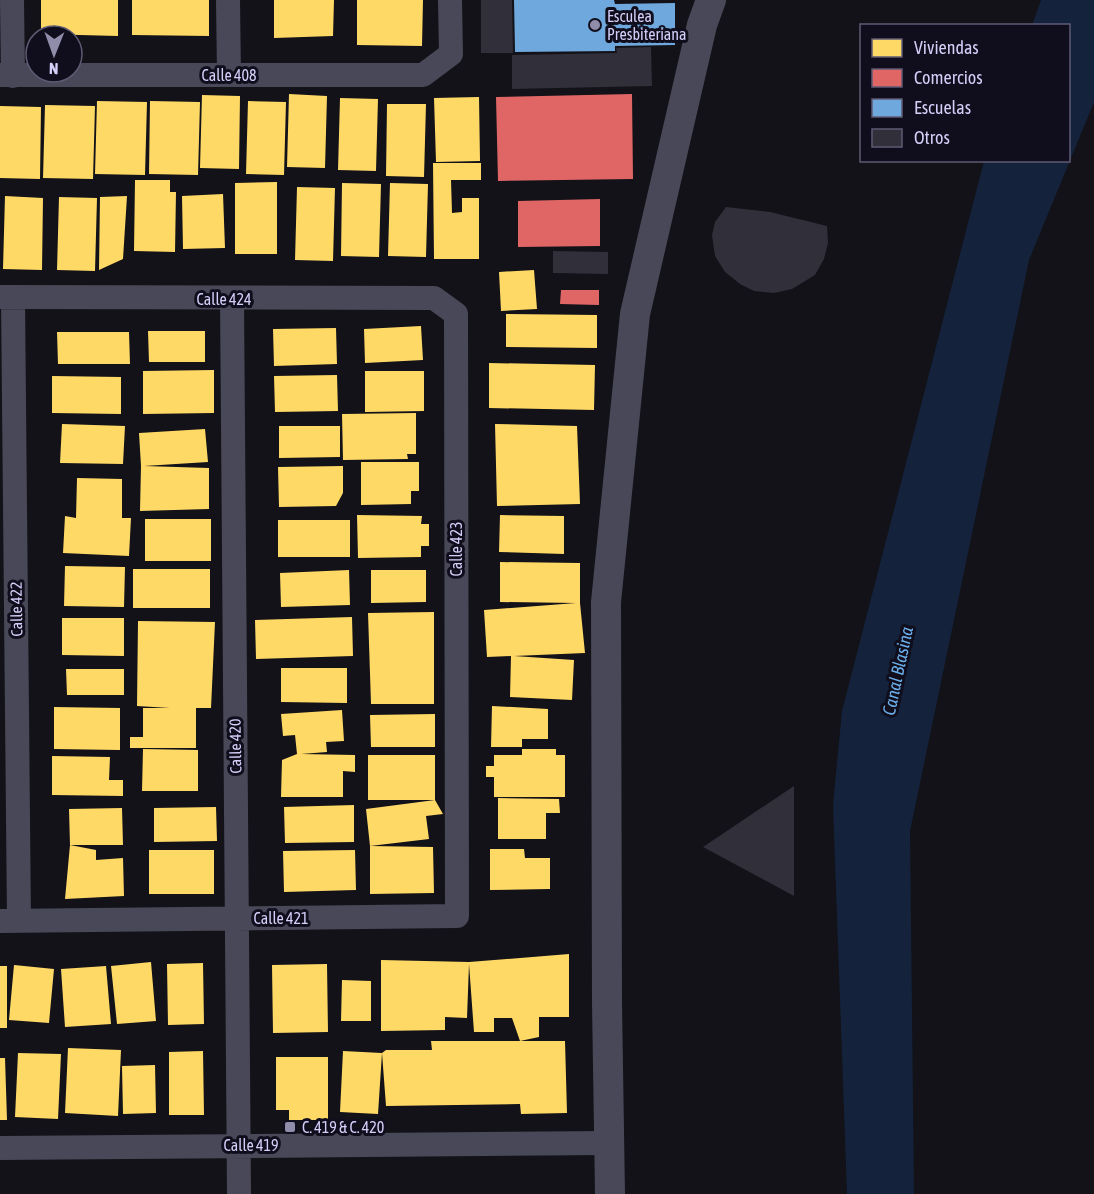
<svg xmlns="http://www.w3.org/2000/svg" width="1094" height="1194" viewBox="0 0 1094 1194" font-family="'Asap Condensed',sans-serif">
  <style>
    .water { fill: #14233b }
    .homes { fill: #ffd966 }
    .shops { fill: #e06666 }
    .schools { fill: #6fa8dc }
    .building { fill: #302f3a }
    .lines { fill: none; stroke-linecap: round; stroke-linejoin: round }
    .minor { stroke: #484858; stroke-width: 24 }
    .tertiary { stroke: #484858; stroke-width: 30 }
    .poi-dot { fill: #908daa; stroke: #100e1c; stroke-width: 2 }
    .labels { text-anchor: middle; stroke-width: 6; stroke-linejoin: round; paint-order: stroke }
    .poi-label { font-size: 16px; fill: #d4cff9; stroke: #100e1c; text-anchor: start }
    .street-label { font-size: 16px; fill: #d4cff9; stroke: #100e1c }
    .water-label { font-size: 18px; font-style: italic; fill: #6bb0eb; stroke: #100e1c }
  </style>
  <rect width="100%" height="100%" fill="#121218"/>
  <path class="water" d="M 1041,0 L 1094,0 L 1094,102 L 1029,260 L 910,831 L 914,1194 L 847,1194 L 833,805 L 842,711 L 984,161 L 1068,160 L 1068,26 L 1032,25 Z"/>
  <path class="homes" d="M 41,0 L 118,0 L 118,36 L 41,34 Z
    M 132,0 L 209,0 L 209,36 L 132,35 Z
    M 274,0 L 334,0 L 333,36 L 274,38 Z
    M 357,0 L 423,0 L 422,46 L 357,45 Z
    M 289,94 L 327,96 L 325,168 L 287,167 Z
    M 202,95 L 240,96 L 239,169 L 200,168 Z
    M 479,97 L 480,161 L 436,162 L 434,98 Z
    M 340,98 L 378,99 L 376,171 L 338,170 Z
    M 97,101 L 147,102 L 145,175 L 95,174 Z
    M 150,101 L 200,102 L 198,175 L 149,174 Z
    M 248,101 L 286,102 L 284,175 L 246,174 Z
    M 387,104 L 426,104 L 424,177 L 386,176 Z
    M 45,105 L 95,106 L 93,179 L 43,178 Z
    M 0,106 L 41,107 L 40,179 L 0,178 Z
    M 433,163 L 481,163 L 481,180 L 451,180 L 452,213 L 462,212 L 462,198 L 479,198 L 479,259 L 434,259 Z
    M 135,180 L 170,180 L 170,192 L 176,192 L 175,252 L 134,251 Z
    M 277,182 L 277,254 L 235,254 L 235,183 Z
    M 342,183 L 381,184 L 379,257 L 341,256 Z
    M 390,183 L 428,184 L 426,257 L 388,256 Z
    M 297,187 L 335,188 L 333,261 L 295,260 Z
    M 223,194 L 225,248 L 183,249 L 182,196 Z
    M 5,196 L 43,198 L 42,270 L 3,269 Z
    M 127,196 L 123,259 L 99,270 L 100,197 Z
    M 59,197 L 97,198 L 95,271 L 57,270 Z
    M 534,270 L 537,309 L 501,311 L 499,272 Z
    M 506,314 L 597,315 L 597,348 L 506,347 Z
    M 421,326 L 423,360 L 365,363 L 364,329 Z
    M 336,328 L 337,364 L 274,366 L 273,329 Z
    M 148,331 L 205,331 L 205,362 L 149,362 Z
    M 57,332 L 129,332 L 130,364 L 58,364 Z
    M 489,363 L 595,365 L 594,410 L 489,408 Z
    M 214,370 L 214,413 L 143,414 L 143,371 Z
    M 365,371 L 424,371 L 424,411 L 365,412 Z
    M 337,375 L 338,411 L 275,412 L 274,376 Z
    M 52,376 L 121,377 L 121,414 L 52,413 Z
    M 416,413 L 416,454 L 407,454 L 408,459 L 343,460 L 342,414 Z
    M 62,424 L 125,426 L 123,464 L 60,463 Z
    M 495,424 L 577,426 L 580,504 L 497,506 Z
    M 279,426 L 340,426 L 340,457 L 279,458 Z
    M 205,429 L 208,462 L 144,466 L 209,468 L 209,509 L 140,511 L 141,466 L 139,433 Z
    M 361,462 L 419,462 L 419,491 L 411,491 L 411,504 L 361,505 Z
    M 343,466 L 343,493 L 336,506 L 279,507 L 278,467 Z
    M 77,478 L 122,479 L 122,518 L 131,518 L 129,556 L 63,553 L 65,516 L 76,518 Z
    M 357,515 L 422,516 L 421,524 L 429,524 L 429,546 L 421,546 L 421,557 L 358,558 Z
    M 500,515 L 564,516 L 564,554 L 499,552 Z
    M 145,519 L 211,519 L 211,561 L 145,561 Z
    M 278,520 L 350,520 L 350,557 L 278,557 Z
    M 500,562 L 580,563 L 580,603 L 585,653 L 514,656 L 574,660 L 572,700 L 510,697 L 511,656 L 487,657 L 484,610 L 576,603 L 500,602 Z
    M 65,566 L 125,567 L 124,607 L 64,606 Z
    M 133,569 L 210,569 L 210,608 L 133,608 Z
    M 349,570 L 350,605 L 281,607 L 280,573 Z
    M 371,570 L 426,570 L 426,602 L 371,603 Z
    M 434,612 L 434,704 L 371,704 L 368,613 Z
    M 352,617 L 353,656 L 256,659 L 255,620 Z
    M 62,618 L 124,618 L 124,656 L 62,655 Z
    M 138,621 L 215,622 L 211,708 L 196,708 L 196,748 L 130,748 L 130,737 L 143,737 L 143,708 L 170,708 L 137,706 Z
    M 281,668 L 347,668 L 347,703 L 281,702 Z
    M 66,669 L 124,669 L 124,695 L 67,695 Z
    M 492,706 L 548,709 L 548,739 L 522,739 L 522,747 L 491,747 Z
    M 54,707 L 120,708 L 120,750 L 54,749 Z
    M 342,710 L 344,741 L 326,742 L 327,752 L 301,754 L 355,755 L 355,772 L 343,771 L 343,797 L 281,797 L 282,760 L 297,754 L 295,735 L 283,736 L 281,714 Z
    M 435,714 L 435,747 L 371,747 L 370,715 Z
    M 143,749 L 198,750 L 198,791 L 142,791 Z
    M 522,749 L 556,749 L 556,755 L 565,755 L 565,797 L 494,797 L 494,777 L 486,777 L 486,766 L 494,766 L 494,755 L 522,755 Z
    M 368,755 L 435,755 L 435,800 L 443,814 L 426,816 L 429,839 L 370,846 L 366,809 L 435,800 L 368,800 Z
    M 52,756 L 110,757 L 109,780 L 123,780 L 123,796 L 52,795 Z
    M 498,798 L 559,799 L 560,813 L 546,813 L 546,839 L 498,839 Z
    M 354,805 L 354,842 L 285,843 L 284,807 Z
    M 216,807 L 217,841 L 154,842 L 154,808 Z
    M 122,808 L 123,845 L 70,845 L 69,809 Z
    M 70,845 L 96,850 L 96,860 L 123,858 L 124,896 L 65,899 Z
    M 370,846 L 433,847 L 434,893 L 370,894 Z
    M 490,849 L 524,849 L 525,858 L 550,858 L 550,889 L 490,890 Z
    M 149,850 L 214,850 L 214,894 L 149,894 Z
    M 355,850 L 356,890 L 284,892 L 283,851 Z
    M 569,954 L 569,1017 L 539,1017 L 539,1037 L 520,1041 L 512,1018 L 494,1018 L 494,1032 L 474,1032 L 469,964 L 467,1018 L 445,1017 L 445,1030 L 381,1031 L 381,960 L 469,962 Z
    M 151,962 L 156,1021 L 117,1024 L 111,966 Z
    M 203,963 L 204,1024 L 168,1025 L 167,964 Z
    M 327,964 L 328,1032 L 273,1033 L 272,965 Z
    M 14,965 L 54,969 L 49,1023 L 9,1020 Z
    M 0,966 L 7,966 L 7,1028 L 0,1028 Z
    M 106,966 L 111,1024 L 65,1027 L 61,969 Z
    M 342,980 L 371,981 L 371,1021 L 341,1021 Z
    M 431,1041 L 565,1041 L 567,1113 L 521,1114 L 520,1104 L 386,1106 L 382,1053 L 378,1114 L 340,1112 L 343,1051 L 382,1053 L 386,1050 L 432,1050 Z
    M 68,1048 L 121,1050 L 118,1116 L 65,1113 Z
    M 203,1051 L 204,1115 L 169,1115 L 169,1052 Z
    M 18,1053 L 61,1054 L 58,1119 L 15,1117 Z
    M 276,1057 L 328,1057 L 328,1120 L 289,1120 L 289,1110 L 276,1110 Z
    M 0,1058 L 5,1058 L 7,1120 L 0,1120 Z
    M 155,1065 L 156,1113 L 123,1114 L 122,1066 Z"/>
  <path class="shops" d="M 632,94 L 633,179 L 498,181 L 496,97 Z
    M 600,199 L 600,246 L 518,247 L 518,201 Z
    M 561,290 L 599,290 L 599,305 L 560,304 Z"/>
  <path class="schools" d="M 514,0 L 614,0 L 615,4 L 675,3 L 675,45 L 615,46 L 615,51 L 515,52 Z"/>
  <path class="building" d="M 481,0 L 512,0 L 513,53 L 481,53 Z
    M 651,47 L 652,86 L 512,89 L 512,55 L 617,53 L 616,48 Z
    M 726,207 L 770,212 L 827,226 L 828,243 L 824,259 L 815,275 L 792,289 L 774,293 L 754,291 L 740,284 L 725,272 L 715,256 L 712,235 L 715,222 Z
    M 553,251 L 608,252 L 608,274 L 553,273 Z
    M 794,786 L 794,896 L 703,847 Z"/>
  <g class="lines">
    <path class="minor" d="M 12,0 L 13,76
      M 228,0 L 229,75
      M 0,75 L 423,75 L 451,54 L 450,0
      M 0,297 L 434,298 L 456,314 L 457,916 L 0,921
      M 13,298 L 19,921
      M 232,299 L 239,1194
      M 0,1148 L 609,1143"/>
    <path class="tertiary" d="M 610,1194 L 607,1003 L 606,602 L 635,314 L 702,25 L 711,0"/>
  </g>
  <g class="poi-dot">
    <circle cx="595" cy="25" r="6"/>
    <rect x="284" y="1121" width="12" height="12" rx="3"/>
  </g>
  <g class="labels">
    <g class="poi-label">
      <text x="607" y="22">Esculea<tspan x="607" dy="18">Presbiteriana</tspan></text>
      <text x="302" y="1133">C. 419 &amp; C. 420</text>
    </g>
    <g class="street-label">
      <text x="229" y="81">Calle 408</text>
      <text x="224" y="305">Calle 424</text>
      <text transform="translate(456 549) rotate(-90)" y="6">Calle 423</text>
      <text transform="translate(16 609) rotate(-91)" y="6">Calle 422</text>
      <text transform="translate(235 746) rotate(-91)" y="6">Calle 420</text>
      <text x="281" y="924">Calle 421</text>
      <text x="251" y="1151">Calle 419</text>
    </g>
    <g class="water-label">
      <text transform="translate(898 671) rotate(-78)" y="6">Canal Blasina</text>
    </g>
  </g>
  <rect x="860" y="24" width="210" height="138" fill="#100e1c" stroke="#5e5b74" stroke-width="1.5"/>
  <rect x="872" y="39" width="30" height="18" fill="#ffd966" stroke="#5e5b74" stroke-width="1.5"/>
  <text x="914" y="54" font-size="18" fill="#d4cff9">Viviendas</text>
  <rect x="872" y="69" width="30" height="18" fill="#e06666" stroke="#5e5b74" stroke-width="1.5"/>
  <text x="914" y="84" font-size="18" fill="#d4cff9">Comercios</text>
  <rect x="872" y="99" width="30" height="18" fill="#6fa8dc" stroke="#5e5b74" stroke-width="1.5"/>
  <text x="914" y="114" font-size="18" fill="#d4cff9">Escuelas</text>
  <rect x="872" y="129" width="30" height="18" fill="#302f3a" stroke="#5e5b74" stroke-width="1.5"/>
  <text x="914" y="144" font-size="18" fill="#d4cff9">Otros</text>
  <g transform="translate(54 54) rotate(181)"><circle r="28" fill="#100e1c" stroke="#5e5b74" stroke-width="1.5"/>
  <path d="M0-4.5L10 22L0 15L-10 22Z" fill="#908daa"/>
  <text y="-9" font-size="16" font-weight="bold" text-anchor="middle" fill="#d4cff9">N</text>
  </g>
</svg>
